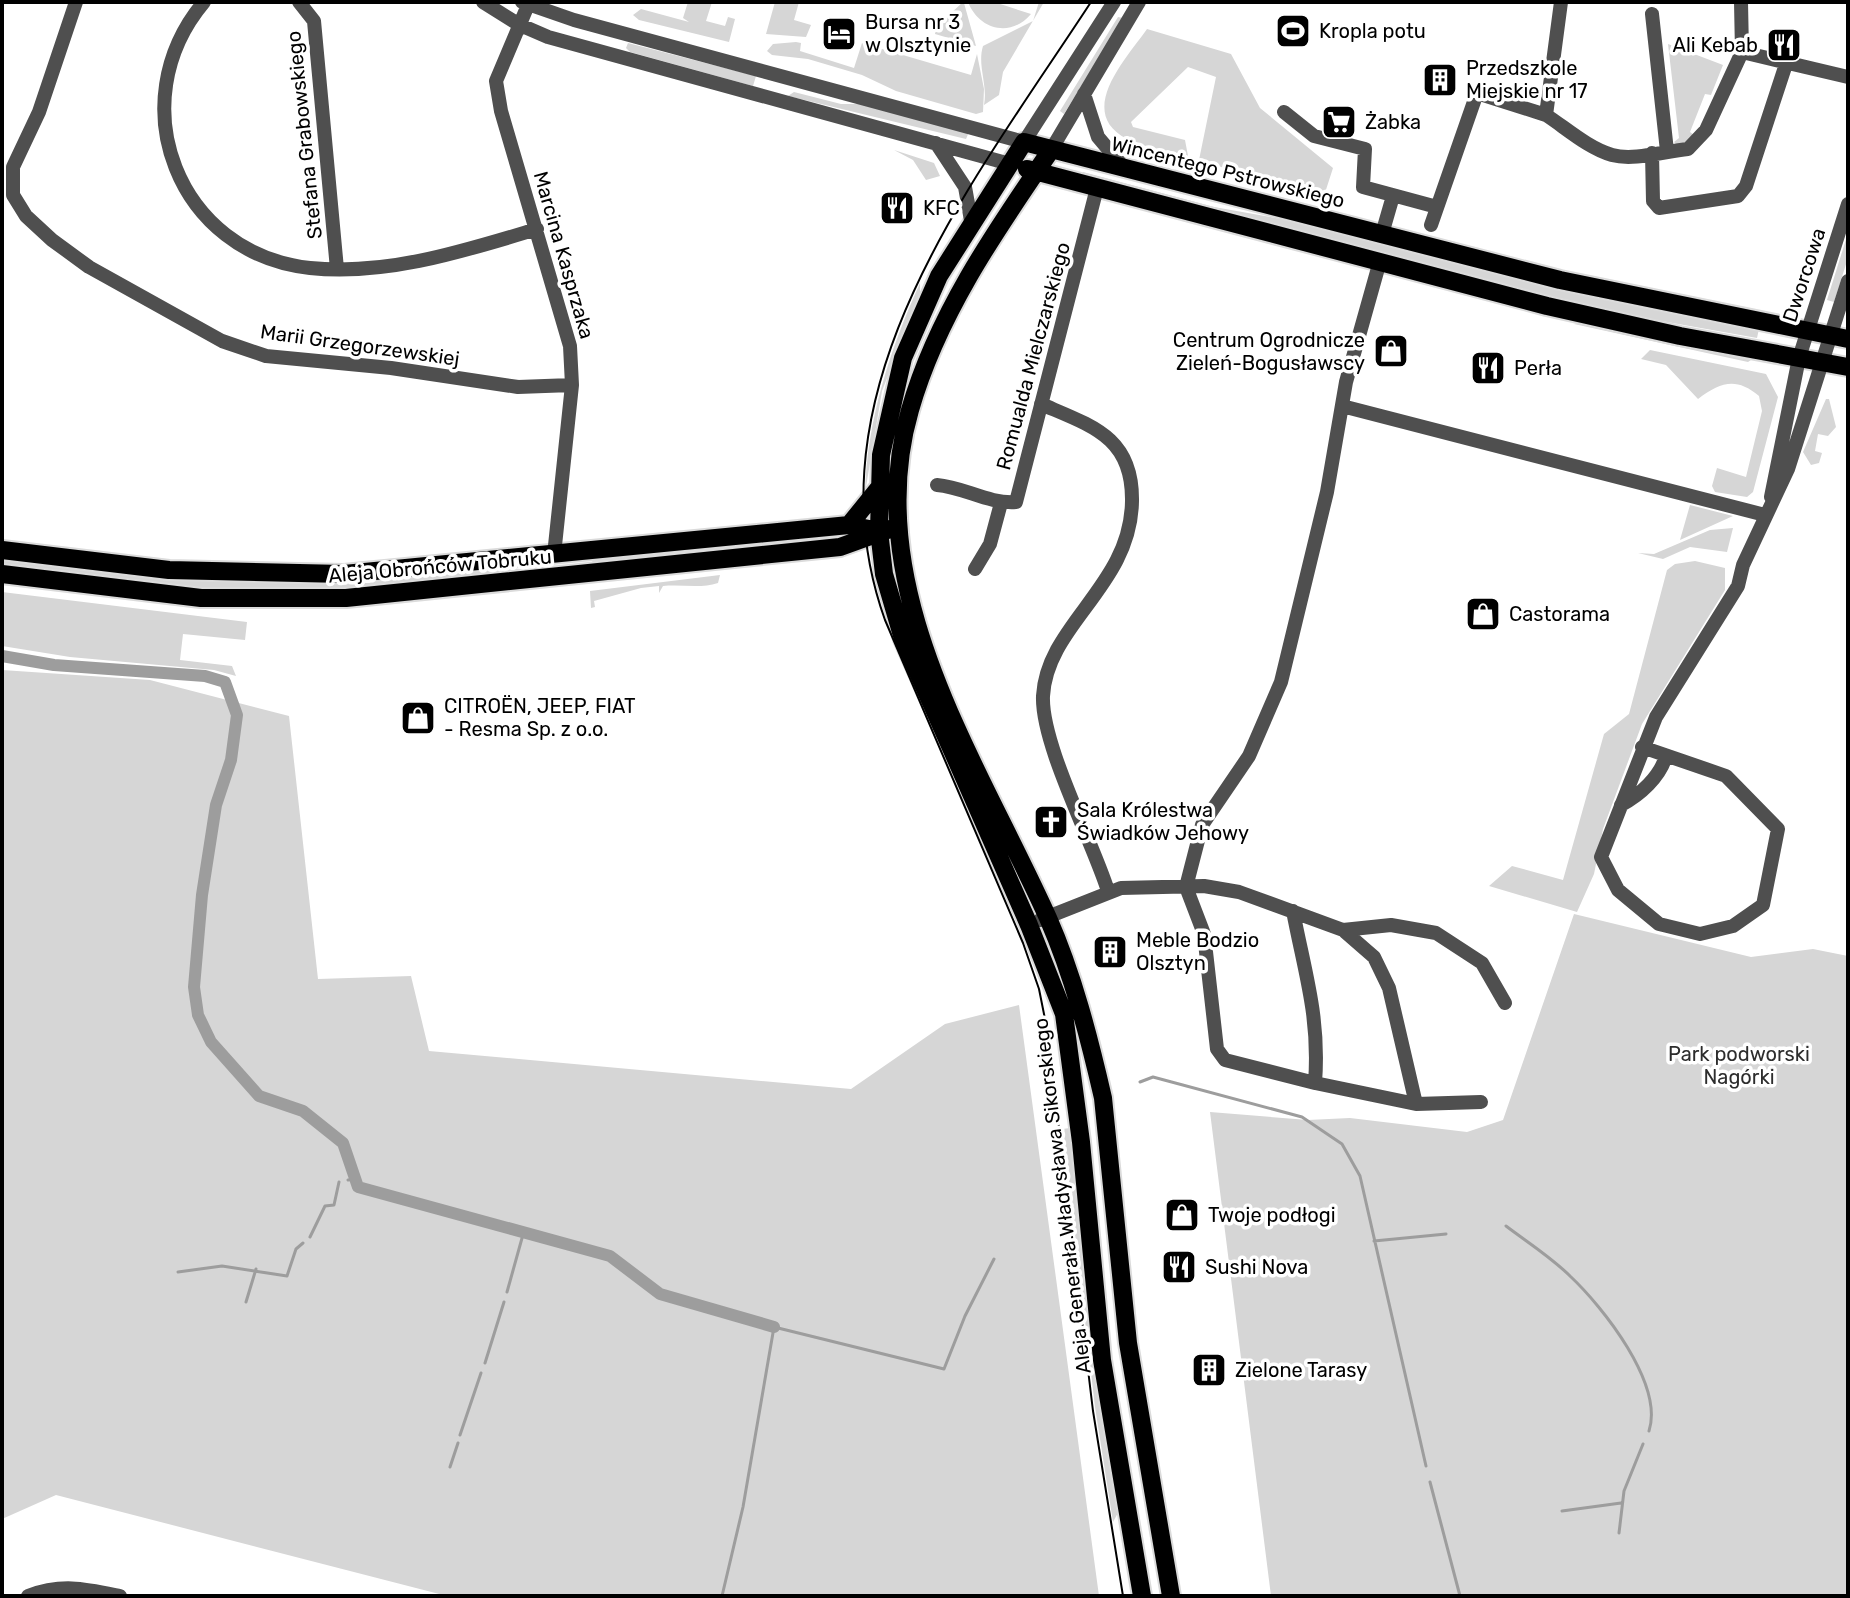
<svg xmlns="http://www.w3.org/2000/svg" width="1850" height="1598" viewBox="0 0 1850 1598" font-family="Rubik,sans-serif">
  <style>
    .green { fill: #d6d6d6 }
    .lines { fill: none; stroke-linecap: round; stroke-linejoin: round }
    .stream { stroke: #9d9d9d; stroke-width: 3 }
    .canal { stroke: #9d9d9d; stroke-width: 12 }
    .major-casing { stroke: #dbdbdb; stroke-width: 22 }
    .minor { stroke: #4f4f4f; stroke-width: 14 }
    .major { stroke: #000; stroke-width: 18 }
    .tram { stroke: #000; stroke-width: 2 }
    .labels { text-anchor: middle; stroke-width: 7; stroke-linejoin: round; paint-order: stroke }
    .poi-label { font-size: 20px; fill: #000; stroke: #fff; text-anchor: start }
    .street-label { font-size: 20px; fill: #000; stroke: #fff }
    .park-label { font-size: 20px; fill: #2d2d2d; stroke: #fff }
  </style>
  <rect width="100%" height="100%" fill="#fff"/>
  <path class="green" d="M 688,2 L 712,2 L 706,21 L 725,26 L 728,17 L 735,19 L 729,42 L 639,20 L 633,15 L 641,9 L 689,22 L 683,18 Z
    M 775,2 L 799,2 L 794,20 L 811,25 L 806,37 L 766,34 Z
    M 963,2 L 964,3 L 976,46 L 935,34 L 936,27 Z
    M 968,2 L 994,2 L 1031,14 C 1011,38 979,30 968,2 Z
    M 1039,2 L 1044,2 L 1003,72 L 999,95 L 984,105 C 988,85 977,65 983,46 L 1033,21 Z
    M 1118,17 L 1123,18 L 1064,114 L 1060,111 Z
    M 1147,29 L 1231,54 L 1260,108 L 1333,168 L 1323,199 L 1199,160 L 1216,77 L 1188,67 L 1131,122 L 1133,127 L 1185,140 L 1188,156 C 1169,151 1145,148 1127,139 C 1075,112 1126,59 1147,29 Z
    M 796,42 L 801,43 L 800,51 L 854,68 L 862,43 L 971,75 L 977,54 L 984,89 L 983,112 L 976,114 L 896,91 L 862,75 L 808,59 L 772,55 L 767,51 L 773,44 Z
    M 628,43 L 756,76 L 753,86 L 630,52 L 626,48 Z
    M 1668,44 L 1723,65 L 1711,95 L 1705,94 L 1690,132 L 1694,135 L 1690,142 L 1677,145 L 1674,142 L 1679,138 Z
    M 794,92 L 841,104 L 861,104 L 969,132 L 966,139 L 788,96 Z
    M 894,150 L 934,163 L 940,176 L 926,180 L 913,160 Z
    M 1083,172 L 1214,207 L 1304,223 L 1759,329 L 1757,338 L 1577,306 L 1081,177 Z
    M 1848,233 L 1848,258 L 1834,302 L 1827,300 Z
    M 920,283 L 920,293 L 882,391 L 865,493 C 867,420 890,349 920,283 Z
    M 1587,321 L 1754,358 L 1748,362 L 1574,324 Z
    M 1650,350 L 1766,374 L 1778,397 L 1753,492 L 1747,497 L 1715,492 L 1712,486 L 1717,468 L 1746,477 L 1762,411 L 1759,396 C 1736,377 1721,382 1698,399 L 1666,365 L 1641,359 Z
    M 1826,399 L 1829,399 L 1836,427 L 1828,436 L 1818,434 L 1815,451 L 1822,453 L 1819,463 L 1811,465 L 1803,452 Z
    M 1690,505 L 1733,516 L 1680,540 Z
    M 1733,528 L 1727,552 L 1690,547 L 1663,559 L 1638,553 L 1654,554 L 1710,530 Z
    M 842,534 L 843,537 L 715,549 L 593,568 L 592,559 Z
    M 2,558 L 227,581 L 385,578 L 509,567 L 526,571 L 526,574 C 459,580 392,589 325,591 C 216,593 109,581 2,566 Z
    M 1695,561 L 1725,568 L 1725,590 L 1642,724 L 1603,829 L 1594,874 L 1577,912 L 1489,886 L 1512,866 L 1563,880 L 1604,734 L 1629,714 L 1667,570 L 1675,564 Z
    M 720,575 L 718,583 C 700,589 682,584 663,586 L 659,593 L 659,586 L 641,588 L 594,601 L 595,607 L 591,608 L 590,591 Z
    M 2,592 L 247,622 L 245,640 L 183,634 L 180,660 L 232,666 L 236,676 L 214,670 L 70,657 L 2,646 Z
    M 2,670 L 150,680 L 289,716 L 318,979 L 411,976 L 429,1051 L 851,1089 L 945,1024 L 1019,1005 L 1099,1596 L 447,1596 L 56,1495 L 2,1519 Z
    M 1574,914 L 1751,957 L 1813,949 L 1848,956 L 1848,1596 L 1271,1596 L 1210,1112 L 1308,1120 L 1350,1118 L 1467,1132 L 1503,1120 Z
    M 1070,1128 L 1091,1332 L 1119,1511 L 1113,1522 L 1095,1407 L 1063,1129 Z"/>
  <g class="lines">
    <path class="stream" d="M 1140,1082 L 1153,1077 L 1302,1117 L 1342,1144 L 1360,1176 L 1426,1466
      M 348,1180 L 355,1179
      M 1506,1226 C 1527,1242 1551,1257 1570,1276 C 1603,1307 1664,1384 1649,1431
      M 310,1237 L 325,1206 L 334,1205 L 339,1182
      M 1374,1241 L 1446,1234
      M 178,1272 L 222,1266 L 287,1276 L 296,1249 L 303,1243
      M 507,1292 L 524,1231
      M 246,1302 L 256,1269
      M 485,1363 L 504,1302
      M 460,1435 L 481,1373
      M 450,1467 L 458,1443
      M 1430,1482 L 1460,1596
      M 1562,1511 L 1621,1503
      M 1619,1533 L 1624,1491 L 1643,1444
      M 722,1596 L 743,1507 L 774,1327 L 944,1369 L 965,1316 L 994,1259"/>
    <path class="canal" d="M 2,656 L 54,665 L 205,676 L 225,682 L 237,715 L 231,760 L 216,805 L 202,895 L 194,987 L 198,1015 L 211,1042 L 259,1096 L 303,1111 L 343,1143 L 358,1187 L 610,1256 L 660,1294 L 774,1327"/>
    <g class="major-casing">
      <path id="major" d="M 1051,150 C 996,230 937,315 910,410 C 858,588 978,762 1048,918 C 1073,975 1089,1037 1103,1098 L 1128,1343 L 1171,1596
        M 1027,169 L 1547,306 L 1680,336 L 1848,367
        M 849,525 L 879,488
        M 2,550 L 169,570 L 344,574 L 849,525 L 879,531
        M 2,574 L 201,598 L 346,598 L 840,547 L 890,529
        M 1142,1596 L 1102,1360 L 1081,1142 L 1064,1014 L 1029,925 L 903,639 L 884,574 L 879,531 L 881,455 L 903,358 L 939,276 L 1024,142 L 1560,280 L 1848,339"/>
    </g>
    <path class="minor" d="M 76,2 L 39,112 L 13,167 L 13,195 L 26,216 L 52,240 L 89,267 L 222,341 L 266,356 L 391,368 L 518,387 L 572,385
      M 204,2 C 119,103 178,254 310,268 C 387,276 464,251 537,229
      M 299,2 L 314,21 L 337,269
      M 483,2 L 518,24 L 548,37 L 1010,164
      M 522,2 L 574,20 L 1024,142 L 1114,2
      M 1561,2 L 1546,115 C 1566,128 1588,148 1612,155 C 1634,161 1665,151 1688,149 L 1706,130 L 1742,52 L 1741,2
      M 528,5 L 496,81 L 501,111 L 570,346 L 572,385 L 554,555
      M 1652,14 L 1667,151
      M 1742,52 L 1848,77
      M 1084,94 L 1098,137 L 1125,169
      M 1284,112 L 1314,136 L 1365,149 L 1363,187 L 1437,207
      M 936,143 L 965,187 L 972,226
      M 1051,150 L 1139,2
      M 1652,153 L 1653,201 L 1659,208 L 1738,196 L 1746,186 L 1786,64
      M 1431,225 L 1477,93 L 1546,115
      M 1382,234 L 1393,196
      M 1041,404 C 1092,426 1133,437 1132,501 C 1131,586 1047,624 1043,696 C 1041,744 1092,840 1108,891
      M 1342,406 L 1765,515
      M 937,485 C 964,487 988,504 1016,502 L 1097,188
      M 1771,497 L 1799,358 L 1848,204
      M 975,569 L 990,544 L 1001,503
      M 1642,747 L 1726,776 L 1778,829 L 1763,905 L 1733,926 L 1700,934 L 1659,924 L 1618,890 L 1601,857 L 1656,717 L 1738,586 L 1743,565 L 1788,469 L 1848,281
      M 1621,805 C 1640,795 1660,777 1666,756
      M 1186,887 L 1202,825 L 1249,756 L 1281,682 L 1327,492 L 1346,382 L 1380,261
      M 1186,887 L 1204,934 L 1217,1049 L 1225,1060 L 1315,1083 C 1320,1017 1305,974 1293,911
      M 1040,920 L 1121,888 L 1204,886 L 1239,892 L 1343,930 L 1391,925 L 1436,933 L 1482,963 L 1505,1003
      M 1315,1083 L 1416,1104 L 1389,988 L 1374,957 L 1343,930
      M 1416,1104 L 1481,1102
      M 28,1596 C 62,1583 86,1589 120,1596"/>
    <use href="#major" class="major"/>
    <path class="tram" d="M 1091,2 C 973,183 803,391 885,620 L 1023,943 L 1039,989 L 1047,1029 L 1093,1411 L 1123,1596"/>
  </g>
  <defs>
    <g id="stadium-square" transform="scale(1.8)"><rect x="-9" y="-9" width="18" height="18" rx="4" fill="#000" stroke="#fff"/><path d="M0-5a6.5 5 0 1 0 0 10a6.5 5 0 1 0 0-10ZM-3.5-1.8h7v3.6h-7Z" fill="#fff"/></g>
    <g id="hotel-square" transform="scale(1.8)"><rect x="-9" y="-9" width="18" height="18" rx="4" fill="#000" stroke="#fff"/><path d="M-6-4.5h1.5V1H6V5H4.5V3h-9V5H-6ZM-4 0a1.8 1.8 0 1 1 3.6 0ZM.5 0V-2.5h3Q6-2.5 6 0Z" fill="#fff"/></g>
    <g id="restaurant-square" transform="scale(1.8)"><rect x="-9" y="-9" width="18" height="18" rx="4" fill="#000" stroke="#fff"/><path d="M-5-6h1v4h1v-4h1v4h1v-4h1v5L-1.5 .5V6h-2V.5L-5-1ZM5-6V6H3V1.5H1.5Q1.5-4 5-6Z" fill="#fff"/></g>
    <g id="building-square" transform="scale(1.8)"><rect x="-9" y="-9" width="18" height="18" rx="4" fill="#000" stroke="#fff"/><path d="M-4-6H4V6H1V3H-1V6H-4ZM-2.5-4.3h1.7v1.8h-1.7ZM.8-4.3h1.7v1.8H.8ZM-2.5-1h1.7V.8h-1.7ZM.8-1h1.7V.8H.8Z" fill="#fff"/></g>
    <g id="supermarket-square" transform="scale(1.8)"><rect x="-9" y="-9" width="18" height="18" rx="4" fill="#000" stroke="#fff"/><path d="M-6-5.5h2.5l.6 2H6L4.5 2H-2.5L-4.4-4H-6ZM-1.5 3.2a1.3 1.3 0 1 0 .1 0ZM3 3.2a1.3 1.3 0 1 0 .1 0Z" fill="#fff"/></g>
    <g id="shop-square" transform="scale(1.8)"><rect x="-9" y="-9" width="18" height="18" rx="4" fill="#000" stroke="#fff"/><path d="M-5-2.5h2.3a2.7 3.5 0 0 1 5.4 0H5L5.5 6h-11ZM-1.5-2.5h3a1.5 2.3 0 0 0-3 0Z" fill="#fff"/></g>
    <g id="church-square" transform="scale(1.8)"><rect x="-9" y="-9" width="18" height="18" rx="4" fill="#000" stroke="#fff"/><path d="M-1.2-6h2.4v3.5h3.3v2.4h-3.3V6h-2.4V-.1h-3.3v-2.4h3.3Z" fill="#fff"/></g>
  </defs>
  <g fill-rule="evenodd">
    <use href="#stadium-square" x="1293" y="31"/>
    <use href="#hotel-square" x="839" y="34"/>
    <use href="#restaurant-square" x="1784" y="45"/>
    <use href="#building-square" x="1440" y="80"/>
    <use href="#supermarket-square" x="1339" y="122"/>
    <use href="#restaurant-square" x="897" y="208"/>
    <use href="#shop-square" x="1391" y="351"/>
    <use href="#restaurant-square" x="1488" y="368"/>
    <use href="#shop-square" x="1483" y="614"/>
    <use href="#shop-square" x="418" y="718"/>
    <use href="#church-square" x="1051" y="822"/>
    <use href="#building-square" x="1110" y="952"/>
    <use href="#shop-square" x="1182" y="1215"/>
    <use href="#restaurant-square" x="1179" y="1267"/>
    <use href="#building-square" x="1209" y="1370"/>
  </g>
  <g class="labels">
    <g class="poi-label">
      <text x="865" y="29">Bursa nr 3<tspan x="865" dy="23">w Olsztynie</tspan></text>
      <text x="1319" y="38">Kropla potu</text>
      <text x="1758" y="52" text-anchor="end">Ali Kebab</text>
      <text x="1466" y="75">Przedszkole<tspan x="1466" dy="23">Miejskie nr 17</tspan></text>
      <text x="1365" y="129">Żabka</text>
      <text x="923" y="215">KFC</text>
      <text x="1365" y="347" text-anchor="end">Centrum Ogrodnicze<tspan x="1365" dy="23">Zieleń-Bogusławscy</tspan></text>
      <text x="1514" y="375">Perła</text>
      <text x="1509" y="621">Castorama</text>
      <text x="444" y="713">CITROËN, JEEP, FIAT<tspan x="444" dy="23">- Resma Sp. z o.o.</tspan></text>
      <text x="1077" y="817">Sala Królestwa<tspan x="1077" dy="23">Świadków Jehowy</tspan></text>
      <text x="1136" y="947">Meble Bodzio<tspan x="1136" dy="23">Olsztyn</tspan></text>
      <text x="1208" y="1222">Twoje podłogi</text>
      <text x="1205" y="1274">Sushi Nova</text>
      <text x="1235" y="1377">Zielone Tarasy</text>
    </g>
    <g class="street-label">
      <text transform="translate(304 135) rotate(-96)" y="7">Stefana Grabowskiego</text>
      <text transform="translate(1228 172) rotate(14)" y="7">Wincentego Pstrowskiego</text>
      <text transform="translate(564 255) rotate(74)" y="7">Marcina Kasprzaka</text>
      <text transform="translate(1804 275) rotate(-72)" y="7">Dworcowa</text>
      <text transform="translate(360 345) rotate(8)" y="7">Marii Grzegorzewskiej</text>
      <text transform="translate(1033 356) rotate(-75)" y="7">Romualda Mielczarskiego</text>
      <text transform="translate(440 566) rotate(-5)" y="7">Aleja Obrońców Tobruku</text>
      <text transform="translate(1062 1196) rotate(-97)" y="7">Aleja Generała Władysława Sikorskiego</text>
    </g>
    <g class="park-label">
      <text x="1739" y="1061">Park podworski<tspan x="1739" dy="23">Nagórki</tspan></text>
    </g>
  </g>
  <rect width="1850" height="1598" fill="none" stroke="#000000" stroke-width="8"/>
</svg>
